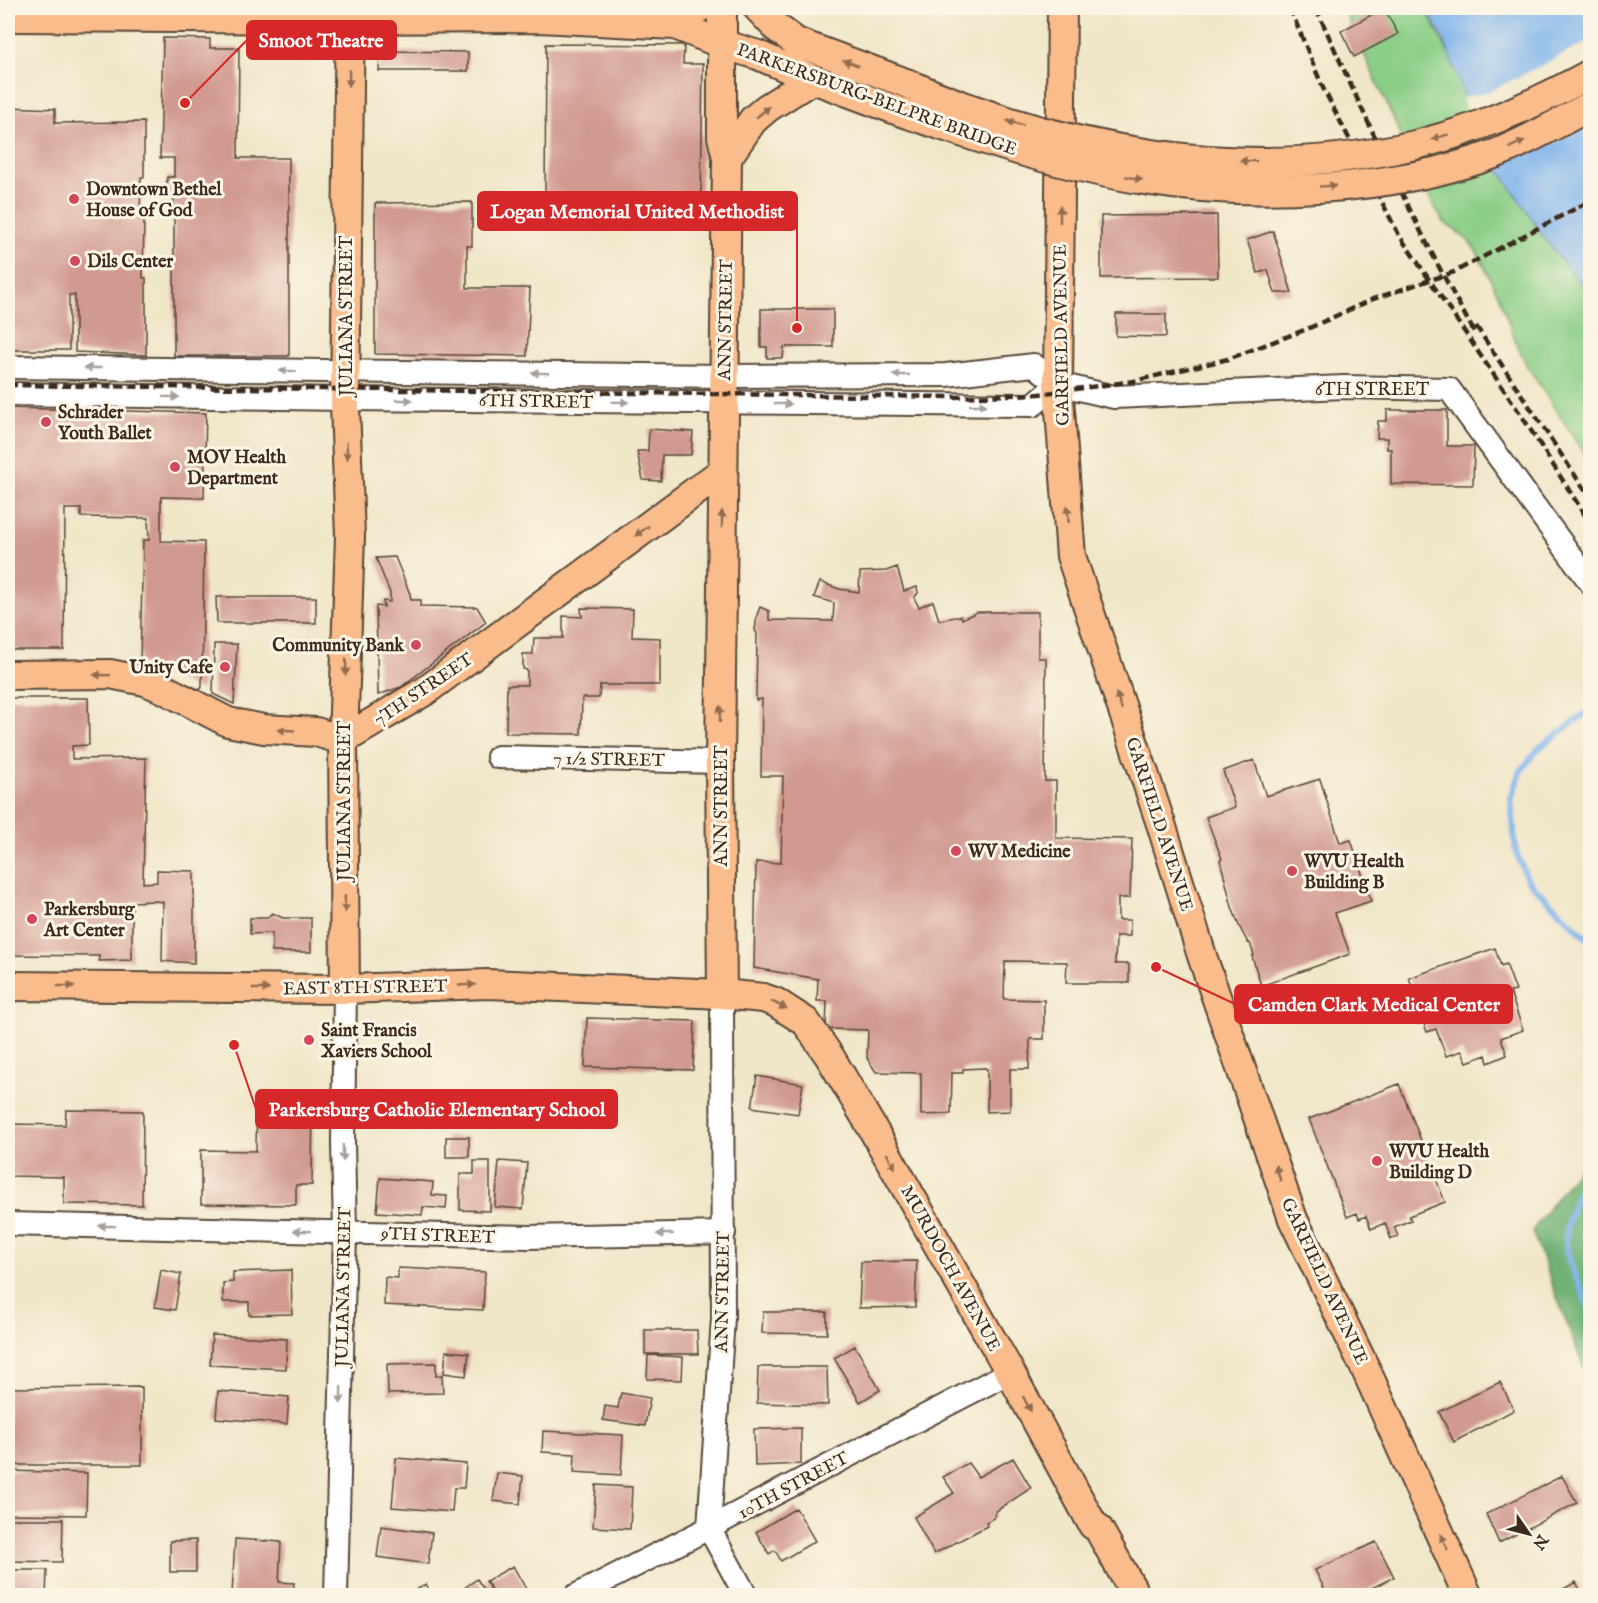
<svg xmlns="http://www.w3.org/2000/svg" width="1598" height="1603" viewBox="0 0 1598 1603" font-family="'IM FELL English',serif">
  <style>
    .green { fill: #8ace87; stroke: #627c52; stroke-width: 1.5 }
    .forest { fill: #6fb174; stroke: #556e49; stroke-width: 1.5 }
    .water { fill: #7eb3ec; stroke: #5c6e85; stroke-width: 1.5 }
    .pier { fill: #f0e6c8 }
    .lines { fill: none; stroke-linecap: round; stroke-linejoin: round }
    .stream { stroke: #7eb3ec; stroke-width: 6 }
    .building { fill: #d19a90 }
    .minor-casing { stroke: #564638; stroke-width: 26 }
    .major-casing { stroke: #564638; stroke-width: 32 }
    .minor { stroke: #fff; stroke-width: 22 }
    .major { stroke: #fabc8b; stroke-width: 28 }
    .rail { stroke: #3b2a1e; stroke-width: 4.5; stroke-dasharray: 9 4.5; stroke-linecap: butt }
    .major-bridge-casing { stroke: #564638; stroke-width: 32; stroke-linecap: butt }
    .major-bridge { stroke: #fabc8b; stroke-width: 28 }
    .oneway { fill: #916c4f }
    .oneway2 { fill: #a79f9a }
    .poi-dot { fill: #d1495b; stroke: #fcf5e5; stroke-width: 2 }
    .labels { text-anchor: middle; stroke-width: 6; stroke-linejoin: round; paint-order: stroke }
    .street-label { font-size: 18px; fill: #3b2a1e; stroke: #fcf5e5 }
    .poi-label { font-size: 18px; font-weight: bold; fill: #3b2a1e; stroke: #fcf5e5; text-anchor: start }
    .leader { fill: none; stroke: #d62828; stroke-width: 2 }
    .callout-dot { fill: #d62828; stroke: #fcf5e5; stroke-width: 2 }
    .callout { fill: #d62828; stroke: #d62828; stroke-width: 2 }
    .callout-label { font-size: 20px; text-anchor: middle; font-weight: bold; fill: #fff }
  </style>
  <rect width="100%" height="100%" fill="#fcf5e5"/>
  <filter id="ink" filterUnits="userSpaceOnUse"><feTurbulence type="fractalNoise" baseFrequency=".0167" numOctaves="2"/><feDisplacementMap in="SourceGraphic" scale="12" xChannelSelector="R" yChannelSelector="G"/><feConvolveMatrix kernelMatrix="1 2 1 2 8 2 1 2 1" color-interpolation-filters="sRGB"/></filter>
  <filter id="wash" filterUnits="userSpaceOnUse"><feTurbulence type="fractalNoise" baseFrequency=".008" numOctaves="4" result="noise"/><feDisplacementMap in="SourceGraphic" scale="24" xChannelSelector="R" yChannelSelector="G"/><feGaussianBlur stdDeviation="1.35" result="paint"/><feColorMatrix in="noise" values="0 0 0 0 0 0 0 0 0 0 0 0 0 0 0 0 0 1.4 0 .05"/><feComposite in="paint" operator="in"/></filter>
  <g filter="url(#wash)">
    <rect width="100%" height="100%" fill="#f0e6c8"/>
    <path class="green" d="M 1343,8 L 1425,8 L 1547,242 L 1590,295 L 1590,462 L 1527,366 L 1517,345 L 1498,294 L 1477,252 L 1468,240 L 1445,223 L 1433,205 Z"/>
    <path class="forest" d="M 1590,1122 L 1590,1385 L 1532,1231 L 1580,1166 Z"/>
    <path class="water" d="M 1425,8 L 1590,8 L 1590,295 L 1547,242 L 1482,144 L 1443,38 Z"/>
    <path class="pier" d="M 1590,41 L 1590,125 L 1554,143 L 1493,165 L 1480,145 L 1462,99 L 1492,90 Z"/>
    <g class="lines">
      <path class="stream" d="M 1590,710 L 1539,748 L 1520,772 L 1511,799 L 1516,852 L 1528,881 L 1590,941
        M 1590,1173 C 1576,1193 1562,1226 1567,1252 C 1571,1270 1583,1291 1590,1309"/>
    </g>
    <g id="blocks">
      <path class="building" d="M 1384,8 L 1398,34 L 1354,57 L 1341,31 Z
        M 163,38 L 210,39 L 210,48 L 239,48 L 238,158 L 289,158 L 289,356 L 174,356 L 174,196 L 166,196 L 167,177 L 174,177 L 174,158 L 160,158 Z
        M 546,44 L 684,45 L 683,64 L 703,64 L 701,201 L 545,200 Z
        M 380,51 L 468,52 L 468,71 L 379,71 Z
        M 8,107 L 55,109 L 55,123 L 144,122 L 144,177 L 141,177 L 140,220 L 144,220 L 143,278 L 146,278 L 146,355 L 75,352 L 75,295 L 69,295 L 69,350 L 8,350 Z
        M 472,202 L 472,246 L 467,246 L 467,288 L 530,288 L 527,356 L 375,354 L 375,203 Z
        M 1217,215 L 1218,277 L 1101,278 L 1101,216 Z
        M 1273,231 L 1292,293 L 1275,293 L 1268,270 L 1258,273 L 1247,240 Z
        M 761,309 L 833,309 L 833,347 L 784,347 L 783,358 L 767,358 L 767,347 L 761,347 Z
        M 1116,314 L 1166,314 L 1166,337 L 1116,336 Z
        M 8,408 L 206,413 L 204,498 L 161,497 L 161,541 L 204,542 L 202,687 L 200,690 L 140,662 L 143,540 L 149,540 L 148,518 L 81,517 L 81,509 L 65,509 L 64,650 L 8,650 Z
        M 1387,410 L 1447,410 L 1447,446 L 1474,446 L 1473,485 L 1391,484 L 1391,449 L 1387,449 L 1387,438 L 1377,438 L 1378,421 L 1387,421 Z
        M 649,429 L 693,432 L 691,455 L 662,455 L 661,481 L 643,480 L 637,451 L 648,451 Z
        M 395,557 L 410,594 L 411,600 L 421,600 L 420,606 L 477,607 L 486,622 L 401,687 L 378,695 L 376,606 L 384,607 L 383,601 L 390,602 L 390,593 L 376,558 Z
        M 897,567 L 904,591 L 917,587 L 918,593 L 914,598 L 919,607 L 933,601 L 939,620 L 961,616 L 962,619 L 977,612 L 1038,612 L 1038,658 L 1046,658 L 1045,781 L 1056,781 L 1056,838 L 1132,839 L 1130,898 L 1118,898 L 1118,920 L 1130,920 L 1130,936 L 1116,936 L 1115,964 L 1129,964 L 1129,983 L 1066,983 L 1067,962 L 1005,961 L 1004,999 L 1044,1000 L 1044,1039 L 1030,1039 L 1029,1069 L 1010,1069 L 1010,1111 L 987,1112 L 987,1069 L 985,1068 L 963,1069 L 963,1073 L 952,1073 L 951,1114 L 921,1115 L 921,1073 L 876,1072 L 867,1058 L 868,1030 L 826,1029 L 827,1001 L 817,1001 L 818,979 L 754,968 L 756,862 L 781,863 L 783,776 L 761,776 L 762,699 L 756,700 L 757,634 L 755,630 L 757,615 L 760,607 L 769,611 L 769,620 L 833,621 L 834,603 L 814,597 L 820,582 L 839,589 L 859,592 L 860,572 L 886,571 Z
        M 216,597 L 316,597 L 316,623 L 217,623 Z
        M 581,608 L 633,609 L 632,637 L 660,638 L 660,685 L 600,685 L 599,698 L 582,698 L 581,734 L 506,733 L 507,685 L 527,685 L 527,670 L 523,669 L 523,654 L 533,654 L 534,638 L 563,638 L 563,616 L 582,617 Z
        M 214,644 L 237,644 L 234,704 L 213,694 Z
        M 8,698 L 88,698 L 89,745 L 72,746 L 72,759 L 146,758 L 143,883 L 157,882 L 157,870 L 194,871 L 194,963 L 162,961 L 163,902 L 155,901 L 132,902 L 132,960 L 99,961 L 99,956 L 8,955 Z
        M 1254,760 L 1266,796 L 1320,779 L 1340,843 L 1351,840 L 1371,901 L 1335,913 L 1350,954 L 1261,986 L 1252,956 L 1254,955 L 1250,943 L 1248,943 L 1239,926 L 1232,907 L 1220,860 L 1222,859 L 1206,817 L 1235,807 L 1223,771 Z
        M 272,913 L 283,918 L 311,918 L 311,952 L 272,952 L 272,933 L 250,934 L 250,918 L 267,918 Z
        M 1495,948 L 1501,966 L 1506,964 L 1516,991 L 1510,992 L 1523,1030 L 1501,1038 L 1507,1055 L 1488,1063 L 1486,1055 L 1467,1062 L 1462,1051 L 1446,1056 L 1436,1029 L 1427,1032 L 1423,1021 L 1418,1024 L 1415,1013 L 1407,1016 L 1399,995 L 1413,990 L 1409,978 Z
        M 587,1018 L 695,1021 L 693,1070 L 585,1067 Z
        M 757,1076 L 803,1084 L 798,1114 L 752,1107 Z
        M 1399,1084 L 1445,1202 L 1409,1216 L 1411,1220 L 1394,1227 L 1398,1236 L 1391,1239 L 1385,1223 L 1371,1229 L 1366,1216 L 1359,1219 L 1357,1213 L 1347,1217 L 1309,1119 Z
        M 257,1094 L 313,1094 L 312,1185 L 296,1185 L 296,1205 L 201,1204 L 201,1150 L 256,1151 Z
        M 66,1110 L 143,1111 L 142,1205 L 64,1204 L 64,1177 L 9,1176 L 10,1124 L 65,1125 Z
        M 446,1137 L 469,1137 L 469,1157 L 446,1157 Z
        M 474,1161 L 490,1161 L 490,1211 L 460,1210 L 460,1174 L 474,1174 Z
        M 499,1161 L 527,1163 L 523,1209 L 495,1207 Z
        M 380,1178 L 433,1182 L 432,1195 L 447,1196 L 446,1209 L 423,1207 L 422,1215 L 377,1212 Z
        M 917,1261 L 915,1307 L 859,1308 L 861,1262 Z
        M 398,1268 L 485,1272 L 483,1310 L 384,1305 L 385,1277 L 398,1278 Z
        M 161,1270 L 181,1274 L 175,1310 L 155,1307 Z
        M 291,1270 L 292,1314 L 249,1315 L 249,1302 L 223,1302 L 223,1283 L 233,1282 L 233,1272 Z
        M 763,1312 L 827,1312 L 827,1334 L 762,1333 Z
        M 645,1330 L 697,1330 L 698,1354 L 645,1354 Z
        M 212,1335 L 287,1339 L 286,1369 L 210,1365 Z
        M 855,1346 L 880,1390 L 860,1402 L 834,1358 Z
        M 446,1351 L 469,1353 L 466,1376 L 444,1373 Z
        M 648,1355 L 683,1357 L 682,1380 L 647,1379 Z
        M 436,1363 L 436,1376 L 442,1375 L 443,1393 L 388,1394 L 387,1364 Z
        M 758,1367 L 827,1367 L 828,1405 L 757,1403 Z
        M 1500,1382 L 1514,1410 L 1454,1442 L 1439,1412 Z
        M 142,1387 L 142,1465 L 8,1465 L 8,1388 Z
        M 218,1391 L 289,1397 L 287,1424 L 216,1418 Z
        M 621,1393 L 650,1398 L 645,1426 L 603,1420 L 605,1406 L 618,1408 Z
        M 801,1428 L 801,1464 L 755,1466 L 754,1429 Z
        M 543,1431 L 623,1435 L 621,1475 L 574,1472 L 575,1454 L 542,1452 Z
        M 396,1458 L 466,1464 L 464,1488 L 454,1488 L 452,1512 L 392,1507 Z
        M 1013,1458 L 1031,1488 L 996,1511 L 995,1517 L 986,1522 L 987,1526 L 934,1554 L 914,1517 L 954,1493 L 943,1477 L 968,1463 L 978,1477 Z
        M 8,1471 L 87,1473 L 86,1515 L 8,1514 Z
        M 497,1473 L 523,1476 L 520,1504 L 493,1501 Z
        M 1562,1476 L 1577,1503 L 1499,1543 L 1486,1514 Z
        M 596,1485 L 632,1487 L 630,1529 L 593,1527 Z
        M 796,1508 L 815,1541 L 781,1561 L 775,1550 L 769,1554 L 756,1532 Z
        M 8,1519 L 63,1519 L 62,1562 L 8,1561 Z
        M 381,1526 L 432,1533 L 428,1564 L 377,1557 Z
        M 235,1539 L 281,1542 L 279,1582 L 294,1583 L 293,1596 L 232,1596 Z
        M 196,1540 L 196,1572 L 170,1572 L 170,1541 Z
        M 1376,1542 L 1394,1577 L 1356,1596 L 1328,1596 L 1315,1570 Z
        M 513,1566 L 530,1596 L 495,1596 L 486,1581 Z
        M 8,1570 L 47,1570 L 46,1596 L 8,1596 Z
        M 477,1579 L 488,1596 L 453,1596 Z
        M 1576,1582 L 1583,1596 L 1551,1596 Z
        M 426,1584 L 432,1596 L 406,1596 Z"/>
    </g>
  </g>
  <g filter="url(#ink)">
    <use href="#blocks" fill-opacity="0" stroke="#564638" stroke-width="1.5"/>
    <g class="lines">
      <g class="minor-casing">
        <path id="minor" d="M 8,367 L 724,376 L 946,375 L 1034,365 L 1058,384 L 1114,397 L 1344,387 L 1449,389 L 1590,582
          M 8,394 L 345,399 L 1033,405 L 1058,384
          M 498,757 L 720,762
          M 722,994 L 723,1318 L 709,1528 L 746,1596
          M 8,1224 L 528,1237 L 724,1233
          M 336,1596 L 345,1232 L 343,1143 L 345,989
          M 575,1596 L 709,1528 L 1010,1372"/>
      </g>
      <g class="major-casing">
        <path id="major" d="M 722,8 L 722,137 L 727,158 L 720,762 L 722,994
          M 758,8 L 777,28 L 796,42 L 906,83
          M 1062,8 L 1058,384 L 1071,556 L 1162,827 L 1202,956 L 1293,1219 L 1366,1370 L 1468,1596
          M 8,17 L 350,19 L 540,18 L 675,25 L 722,44 L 758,55 L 813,79 L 896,110
          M 675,25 L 694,9 L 699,8
          M 727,158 L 753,120 L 767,108 L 813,79
          M 8,675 L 110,674 L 145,681 L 162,688 L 228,722 L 264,729 L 316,732 L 343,740 L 425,691 L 723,471
          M 8,986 L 345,989 L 488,984 L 722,994 L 763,998 L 775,1002 L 806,1022 L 830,1057 L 871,1126 L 1010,1372 L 1093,1525 L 1098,1528 L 1136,1596
          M 345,989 L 343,740 L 350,536 L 345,406 L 350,8"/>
      </g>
      <use href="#minor" class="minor"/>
      <use href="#major" class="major"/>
      <path class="rail" d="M 1290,8 L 1323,88 L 1399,235 L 1525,421 L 1590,523
        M 1316,8 C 1366,119 1416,229 1476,335
        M 1476,326 L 1590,498
        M 8,385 L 953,397 L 1039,394 L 1134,381 L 1228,359 L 1307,329 L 1373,299 L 1454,272 L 1590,201"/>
      <g class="major-bridge-casing">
        <path id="major-bridge" d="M 906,83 C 1064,152 1245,184 1415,145 C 1477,130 1535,104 1590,74
          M 896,110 C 977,138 1059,166 1144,180 C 1253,198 1393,192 1497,153 C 1530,140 1560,122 1590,106"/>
      </g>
      <use href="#major-bridge" class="major-bridge"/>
    </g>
    <defs><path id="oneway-solid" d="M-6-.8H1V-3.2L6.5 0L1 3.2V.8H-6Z" transform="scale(1.5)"/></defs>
    <g class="oneway">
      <use href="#oneway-solid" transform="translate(851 63) rotate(-160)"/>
      <use href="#oneway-solid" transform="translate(349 78) rotate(91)"/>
      <use href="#oneway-solid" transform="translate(763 112) rotate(-40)"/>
      <use href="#oneway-solid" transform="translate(1015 123) rotate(-164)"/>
      <use href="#oneway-solid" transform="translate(1440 137) rotate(163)"/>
      <use href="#oneway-solid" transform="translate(1517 144) rotate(-25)"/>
      <use href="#oneway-solid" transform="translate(1248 161) rotate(-179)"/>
      <use href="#oneway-solid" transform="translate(1134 178) rotate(12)"/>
      <use href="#oneway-solid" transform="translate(1328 186) rotate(-4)"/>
      <use href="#oneway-solid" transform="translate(1060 214) rotate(-90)"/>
      <use href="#oneway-solid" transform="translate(347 451) rotate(88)"/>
      <use href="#oneway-solid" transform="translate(1068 514) rotate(-94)"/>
      <use href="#oneway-solid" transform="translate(722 519) rotate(-90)"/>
      <use href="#oneway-solid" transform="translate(642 531) rotate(144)"/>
      <use href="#oneway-solid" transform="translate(346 667) rotate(92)"/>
      <use href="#oneway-solid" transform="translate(102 675) rotate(-178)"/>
      <use href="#oneway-solid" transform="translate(1119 701) rotate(-109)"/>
      <use href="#oneway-solid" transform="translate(720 714) rotate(-89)"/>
      <use href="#oneway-solid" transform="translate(286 730) rotate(-177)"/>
      <use href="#oneway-solid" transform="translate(345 904) rotate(89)"/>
      <use href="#oneway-solid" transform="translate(467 985) rotate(-3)"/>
      <use href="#oneway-solid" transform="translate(66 986)"/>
      <use href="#oneway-solid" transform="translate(261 989) rotate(1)"/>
      <use href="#oneway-solid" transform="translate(779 1005) rotate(26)"/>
      <use href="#oneway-solid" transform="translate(891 1161) rotate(61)"/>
      <use href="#oneway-solid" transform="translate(1278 1173) rotate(-109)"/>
      <use href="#oneway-solid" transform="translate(1027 1404) rotate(62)"/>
      <use href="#oneway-solid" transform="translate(1444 1542) rotate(-114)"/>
    </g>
    <g class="oneway2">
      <use href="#oneway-solid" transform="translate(93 368) rotate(-180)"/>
      <use href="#oneway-solid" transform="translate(288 371) rotate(-179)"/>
      <use href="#oneway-solid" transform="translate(540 373) rotate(-179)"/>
      <use href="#oneway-solid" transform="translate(901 375) rotate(180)"/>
      <use href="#oneway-solid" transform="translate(171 397) rotate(1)"/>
      <use href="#oneway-solid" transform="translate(404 400)"/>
      <use href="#oneway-solid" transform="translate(620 402) rotate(1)"/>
      <use href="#oneway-solid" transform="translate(783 404) rotate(1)"/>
      <use href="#oneway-solid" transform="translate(978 405)"/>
      <use href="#oneway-solid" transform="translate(343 1153) rotate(89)"/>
      <use href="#oneway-solid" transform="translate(107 1226) rotate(-179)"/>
      <use href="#oneway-solid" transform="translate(302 1231) rotate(-179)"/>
      <use href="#oneway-solid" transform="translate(665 1234) rotate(179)"/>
      <use href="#oneway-solid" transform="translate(341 1395) rotate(91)"/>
    </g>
  </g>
  <g class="poi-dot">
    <circle cx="74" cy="199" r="6"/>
    <circle cx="75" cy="261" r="6"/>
    <circle cx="46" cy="422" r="6"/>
    <circle cx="175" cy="467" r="6"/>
    <circle cx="416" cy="645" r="6"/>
    <circle cx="225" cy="667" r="6"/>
    <circle cx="956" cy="851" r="6"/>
    <circle cx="1292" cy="871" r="6"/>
    <circle cx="32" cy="919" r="6"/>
    <circle cx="309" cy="1040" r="6"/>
    <circle cx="1377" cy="1161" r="6"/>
  </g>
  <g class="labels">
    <g class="street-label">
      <text transform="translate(877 99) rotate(20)" y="6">PARKERSBURG–BELPRE BRIDGE</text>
      <text transform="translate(346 316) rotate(-90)" y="6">JULIANA STREET</text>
      <text transform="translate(725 320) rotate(-89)" y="6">ANN STREET</text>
      <text transform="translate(1061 335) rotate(-91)" y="6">GARFIELD AVENUE</text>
      <text x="1372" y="395">6TH STREET</text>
      <text transform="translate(536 401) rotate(1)" y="6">6TH STREET</text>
      <text transform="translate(423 689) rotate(-34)" y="6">7TH STREET</text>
      <text transform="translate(609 759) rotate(1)" y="6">7 1/2 STREET</text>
      <text transform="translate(344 801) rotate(-90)" y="6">JULIANA STREET</text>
      <text transform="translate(721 806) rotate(-90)" y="6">ANN STREET</text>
      <text transform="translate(1160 824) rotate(72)" y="6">GARFIELD AVENUE</text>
      <text transform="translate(365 987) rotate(-1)" y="6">EAST 8TH STREET</text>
      <text transform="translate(438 1235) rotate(2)" y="6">9TH STREET</text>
      <text transform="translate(951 1268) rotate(61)" y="6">MURDOCH AVENUE</text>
      <text transform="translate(1325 1281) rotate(65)" y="6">GARFIELD AVENUE</text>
      <text transform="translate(343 1287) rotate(-89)" y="6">JULIANA STREET</text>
      <text transform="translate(722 1292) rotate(-89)" y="6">ANN STREET</text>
      <text transform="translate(793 1485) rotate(-28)" y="6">10TH STREET</text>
    </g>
    <g class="poi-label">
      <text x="86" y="195">Downtown Bethel<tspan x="86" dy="21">House of God</tspan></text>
      <text x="87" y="267">Dils Center</text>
      <text x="58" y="418">Schrader<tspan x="58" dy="21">Youth Ballet</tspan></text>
      <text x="187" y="463">MOV Health<tspan x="187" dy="21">Department</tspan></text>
      <text x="404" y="651" text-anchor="end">Community Bank</text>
      <text x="213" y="673" text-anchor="end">Unity Cafe</text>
      <text x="968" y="857">WV Medicine</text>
      <text x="1304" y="867">WVU Health<tspan x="1304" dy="21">Building B</tspan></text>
      <text x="44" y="915">Parkersburg<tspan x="44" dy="21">Art Center</tspan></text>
      <text x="321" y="1036">Saint Francis<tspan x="321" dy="21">Xaviers School</tspan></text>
      <text x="1389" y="1157">WVU Health<tspan x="1389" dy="21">Building D</tspan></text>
    </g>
  </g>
  <path class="leader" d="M185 103L247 40M797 328L797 211M1156 967L1235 1004M234 1045L256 1109"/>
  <g class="callout-dot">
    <circle cx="185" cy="103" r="6"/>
    <circle cx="797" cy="328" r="6"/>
    <circle cx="1156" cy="967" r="6"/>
    <circle cx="234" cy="1045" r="6"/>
  </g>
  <g class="callout">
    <rect x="247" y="21" width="149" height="38" rx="6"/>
    <rect x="478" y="192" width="319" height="38" rx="6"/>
    <rect x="1235" y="985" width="277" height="38" rx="6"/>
    <rect x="256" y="1090" width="361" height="38" rx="6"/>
  </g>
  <g class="callout-label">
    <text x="321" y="47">Smoot Theatre</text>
    <text x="637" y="218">Logan Memorial United Methodist</text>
    <text x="1374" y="1011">Camden Clark Medical Center</text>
    <text x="437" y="1116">Parkersburg Catholic Elementary School</text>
  </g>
  <rect width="1598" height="1603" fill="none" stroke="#fcf5e5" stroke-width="30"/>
  <g transform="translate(1529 1534) rotate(125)" stroke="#fcf5e5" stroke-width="4.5" paint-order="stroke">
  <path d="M0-4.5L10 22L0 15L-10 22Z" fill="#3b2a1e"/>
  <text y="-9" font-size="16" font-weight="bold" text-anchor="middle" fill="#3b2a1e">N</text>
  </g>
</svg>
